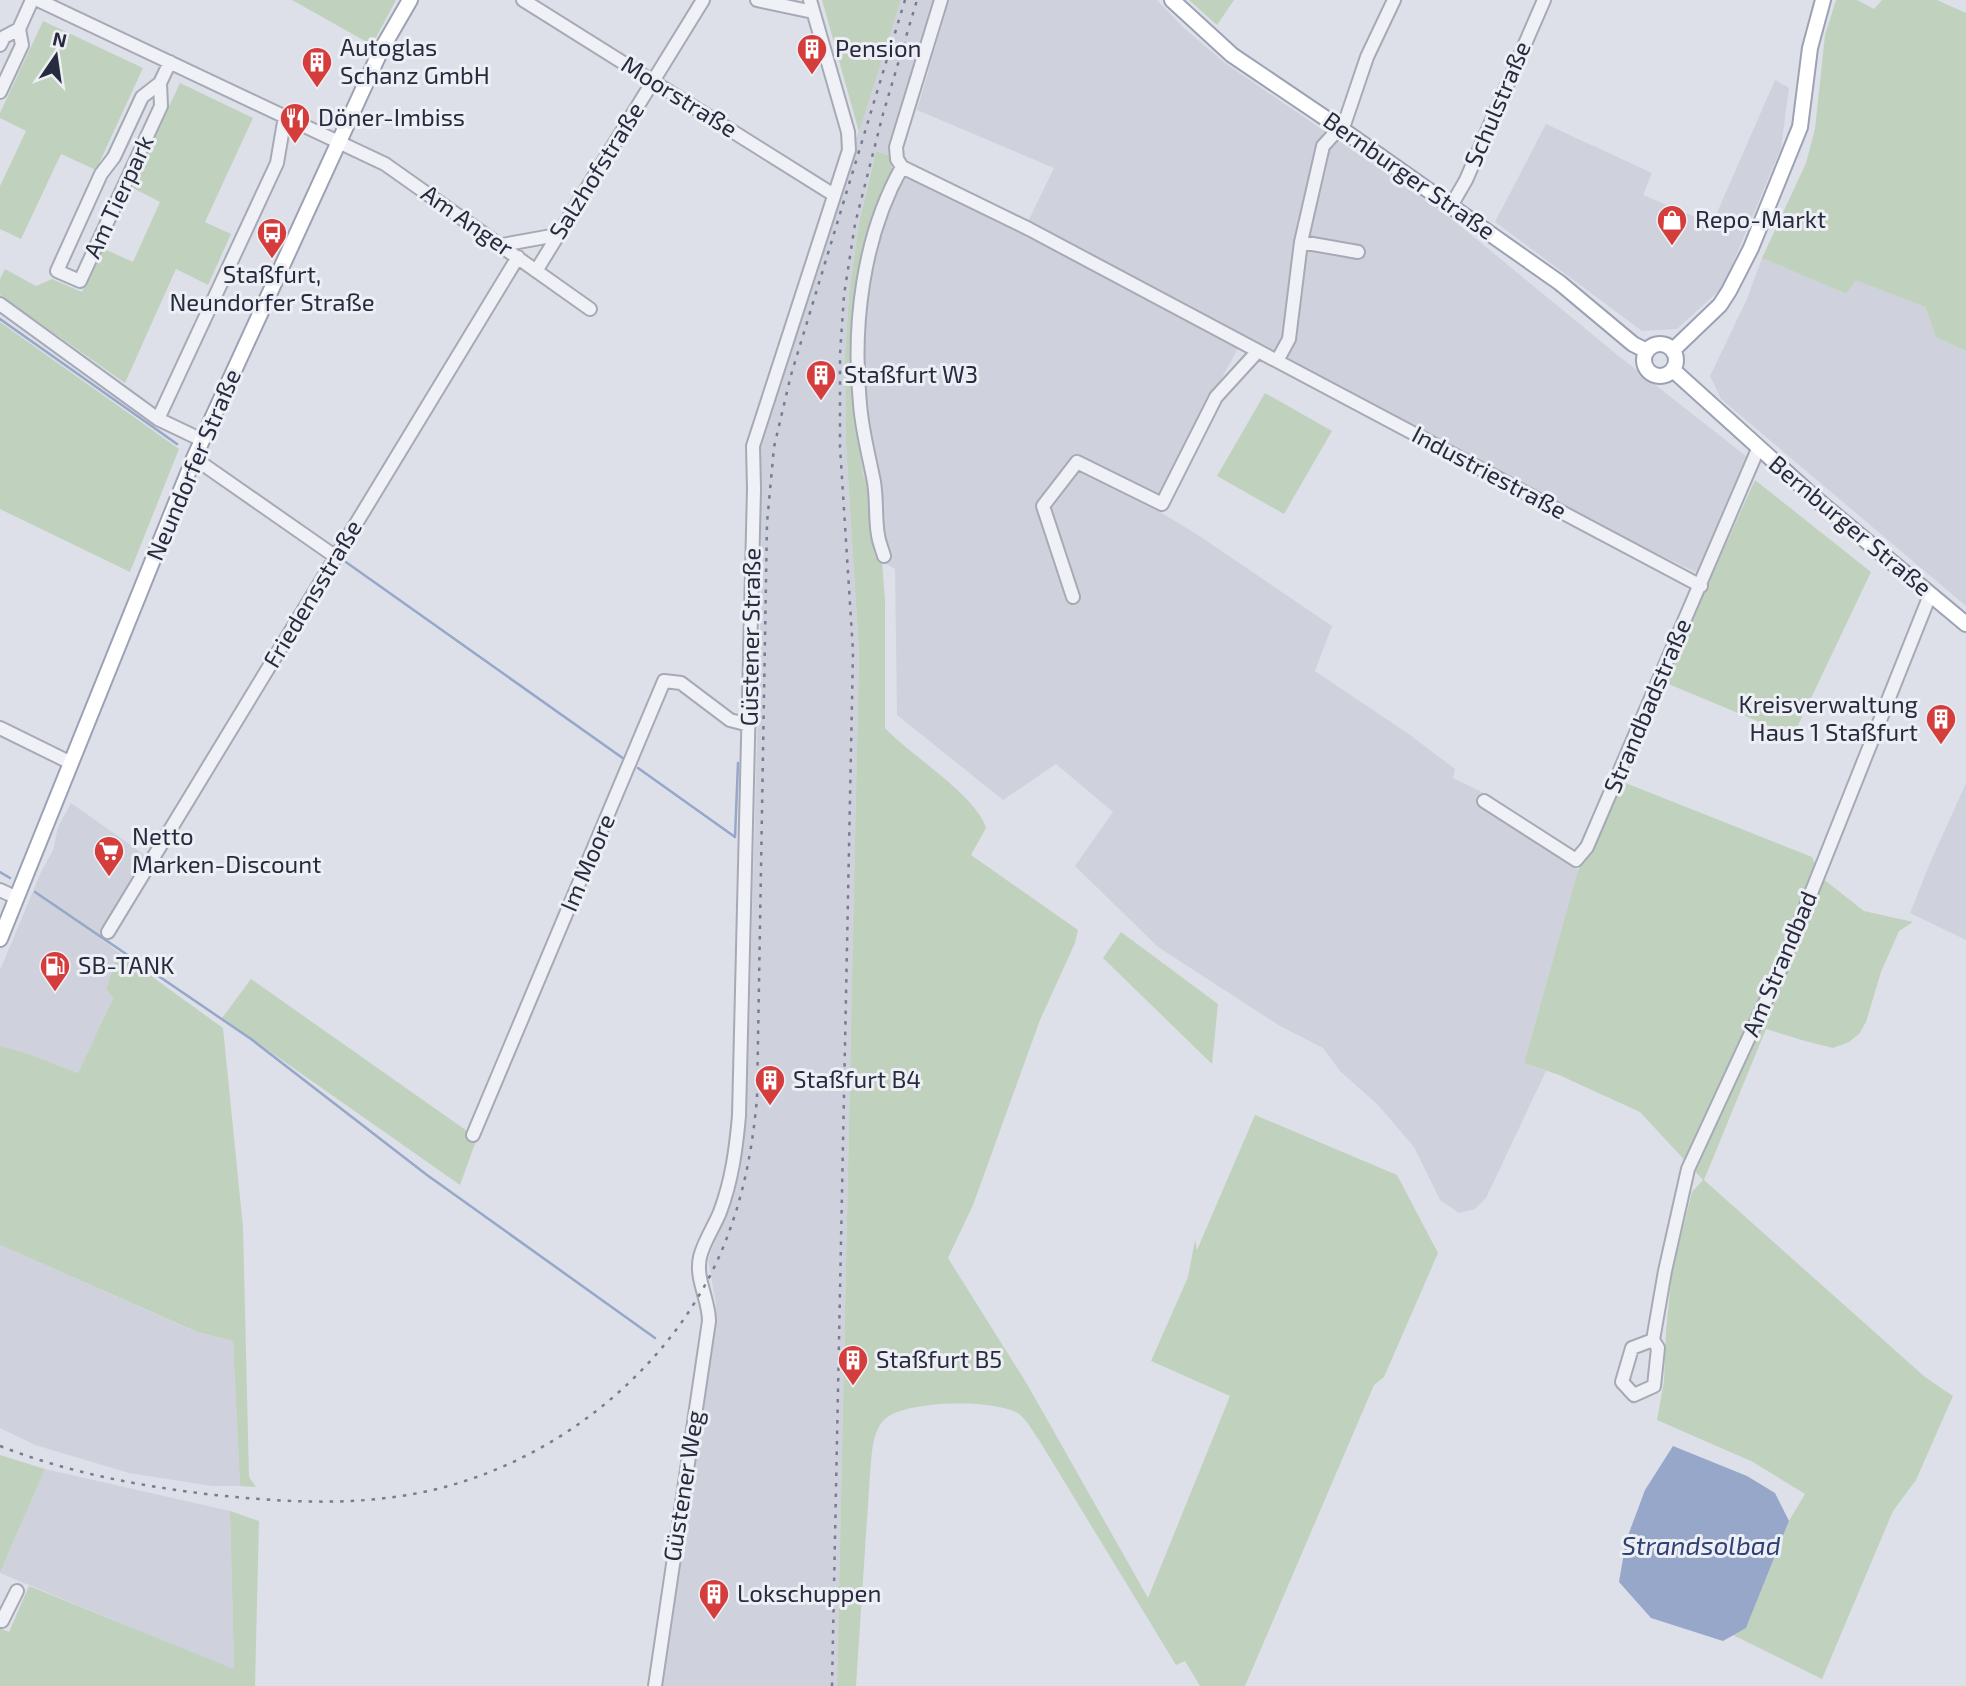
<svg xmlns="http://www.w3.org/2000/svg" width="1966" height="1686" viewBox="0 0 1966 1686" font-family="'Exo 2',sans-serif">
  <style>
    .built { fill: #cfd2dd }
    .green { fill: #c0d2be }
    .water { fill: #96a7ca }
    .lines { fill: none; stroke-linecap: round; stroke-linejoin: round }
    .stream { stroke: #96a7ca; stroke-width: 2.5 }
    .minor-casing { stroke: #a6aab5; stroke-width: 16 }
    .major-casing { stroke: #9ca2b4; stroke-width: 18 }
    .minor { stroke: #f0f1f6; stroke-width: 12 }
    .major { stroke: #fff; stroke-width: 14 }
    .rail { stroke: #767c92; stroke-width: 2.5; stroke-dasharray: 3.5 7; stroke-linecap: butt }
    .labels { text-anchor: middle; stroke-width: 6; stroke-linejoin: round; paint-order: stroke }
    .poi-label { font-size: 24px; fill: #262b3f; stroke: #edeff5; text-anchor: start }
    .street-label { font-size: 24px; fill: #262b3f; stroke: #edeff5 }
    .water-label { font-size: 26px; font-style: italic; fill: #2e4275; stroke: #edeff5 }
  </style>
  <rect width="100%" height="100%" fill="#dde0e8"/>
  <path class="built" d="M 901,0 L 936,0 L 890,156 L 876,151 L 870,174 L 859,223 L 849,293 L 845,355 L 846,445 L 859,651 L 837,1686 L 659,1686 L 716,1304 L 708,1260 L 740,1172 L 748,1064 L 762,561 L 755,450 Z
    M 949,0 L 1157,0 L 1183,27 L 1225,63 L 1447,215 L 1615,353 L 1746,456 L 1697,573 L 1601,526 L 1244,337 L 1152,507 L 1198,535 L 1332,626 L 1315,671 L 1410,735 L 1455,769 L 1453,778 L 1486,794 L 1485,810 L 1578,870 L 1524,1063 L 1546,1071 L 1486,1198 L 1475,1209 L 1459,1213 L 1440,1200 L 1414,1147 L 1378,1105 L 1340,1071 L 1323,1048 L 1280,1026 L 1158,947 L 1075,866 L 1113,812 L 1056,764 L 1003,800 L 897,715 L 895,569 L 875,558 L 870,501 L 863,477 L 855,404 L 854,353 L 886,186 L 905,175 L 1022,234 L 1054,168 L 917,110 Z
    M 1775,80 L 1789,88 L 1781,148 L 1723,287 L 1677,329 L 1642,331 L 1495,222 L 1546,124 L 1652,173 L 1643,195 L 1712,224 Z
    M 1762,258 L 1846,294 L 1856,279 L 1925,307 L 1936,337 L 1966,351 L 1966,606 L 1721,399 L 1710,376 L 1747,299 Z
    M 1966,783 L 1966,940 L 1910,913 L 1930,863 Z
    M 71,803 L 149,858 L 101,939 L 118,952 L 106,989 L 113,998 L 78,1073 L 23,1052 L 0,1046 L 0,970 L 41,872 L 53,850 L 58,827 Z
    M 0,1245 L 196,1332 L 233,1341 L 240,1486 L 212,1486 L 129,1473 L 35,1445 L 0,1428 Z
    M 45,1469 L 230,1511 L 234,1670 L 0,1573 Z"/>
  <path class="green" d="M 292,0 L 396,0 L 372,45 Z
    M 822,0 L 901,0 L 859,132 Z
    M 1189,0 L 1234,0 L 1217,25 Z
    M 1836,0 L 1857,0 L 1874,9 L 1882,0 L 1937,0 L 1966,13 L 1966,351 L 1936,337 L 1925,307 L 1856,280 L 1846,294 L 1762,258 L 1806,163 L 1815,129 L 1825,35 Z
    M 43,21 L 143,68 L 96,170 L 61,154 L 21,239 L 0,229 L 0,186 L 26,131 L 0,118 L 0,113 Z
    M 180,83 L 253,118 L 205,222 L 231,234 L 208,285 L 176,269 L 125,383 L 0,295 L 0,279 L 5,269 L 36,286 L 52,279 L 82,292 L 102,248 L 133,262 L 160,202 L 131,187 Z
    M 876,151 L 890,156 L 893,174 L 875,216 L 855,404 L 863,477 L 871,484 L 870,501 L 875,557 L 882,561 L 885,601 L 885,728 C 909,754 977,796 986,828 L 971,855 L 1078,930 L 1075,943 L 1040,1020 L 973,1205 L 948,1258 L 1027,1384 L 1148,1598 L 1230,1396 L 1151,1361 L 1188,1277 L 1195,1240 L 1197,1250 L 1255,1115 L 1397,1175 L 1438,1253 L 1384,1377 L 1374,1385 L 1245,1686 L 1200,1686 L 1185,1661 L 1176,1665 L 1039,1440 C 1033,1432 1027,1420 1019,1414 C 996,1398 900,1400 883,1421 C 871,1435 872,1457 870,1474 L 856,1686 L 837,1686 L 859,651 L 846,445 L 845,355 L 849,293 L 859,223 Z
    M 0,322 L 179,449 L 130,572 L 0,509 Z
    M 1265,393 L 1332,431 L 1284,514 L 1217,476 Z
    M 1755,480 L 1871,572 L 1793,736 L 1666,683 L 1701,599 Z
    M 1623,782 L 1812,857 L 1822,878 L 1864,911 L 1913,922 L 1899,931 L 1881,972 L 1866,1022 L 1859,1034 L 1849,1042 L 1833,1048 L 1805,1041 L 1766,1029 L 1704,1180 L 1925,1377 L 1953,1396 L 1916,1480 L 1893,1511 L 1822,1679 L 1733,1635 L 1746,1628 L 1789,1521 L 1805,1494 L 1753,1462 L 1657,1420 L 1664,1381 L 1666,1331 L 1672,1272 L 1692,1192 L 1703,1180 L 1640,1112 L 1559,1075 L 1524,1063 L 1578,870 Z
    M 1121,932 L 1218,1004 L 1212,1064 L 1103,958 Z
    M 118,952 L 223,1028 L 243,1227 L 249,1477 L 256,1487 L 240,1486 L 233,1341 L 197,1332 L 0,1245 L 0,1046 L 23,1052 L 78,1073 L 113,998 L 106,989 Z
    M 251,979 L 477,1138 L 460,1185 L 222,1018 Z
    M 0,1455 L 45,1469 L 0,1573 Z
    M 230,1511 L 259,1521 L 255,1686 L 0,1686 L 0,1628 L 9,1632 L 29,1586 L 234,1669 Z"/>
  <path class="water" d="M 1673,1446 L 1747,1476 L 1775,1493 L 1789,1521 L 1746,1628 L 1723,1641 L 1651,1618 L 1619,1582 L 1626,1541 L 1645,1490 Z"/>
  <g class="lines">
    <path class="stream" d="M 0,319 L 177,444
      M 343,560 L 624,759
      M 638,768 L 735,837 L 738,763
      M 0,872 L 10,878
      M 35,892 L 251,1039 L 427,1175 L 655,1338"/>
    <g class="minor-casing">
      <path id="minor" d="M 38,0 L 385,164 L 590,309
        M 523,0 L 834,195
        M 757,0 L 813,12
        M 0,45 L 4,37 L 19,29
        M 160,83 L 142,97 L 114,157 L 101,174 L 57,271 L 80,281 L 161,106 L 160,83 L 170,62
        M 0,92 L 22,45 L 19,29 L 32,0
        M 902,167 L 1029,229 L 1277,361 L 1289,339 L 1301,242 L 1323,146 L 1345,122 L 1367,57 L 1394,0
        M 1449,205 L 1455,199 L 1466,180 L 1544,0
        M 1301,242 L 1358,252
        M 502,245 L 557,235
        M 536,271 L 703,0
        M 0,304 L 158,419 L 277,163 L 285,116
        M 1277,361 L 1701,586
        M 158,419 L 202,440
        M 194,458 L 336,557
        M 884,556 C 882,549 879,542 878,535 C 875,518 877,500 874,482 C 869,456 862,431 860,404 C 852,325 863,236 902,167 L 897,159 L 896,147 L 941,0
        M 1073,597 L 1043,506 L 1077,462 L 1162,504 L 1216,397 L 1258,351
        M 0,728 L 71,763
        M 1484,801 L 1576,860 L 1587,847 L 1758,449
        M 0,890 L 17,898
        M 108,932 L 518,257
        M 473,1135 L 664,681 L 681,683 L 730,720 L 749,725
        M 1653,1340 L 1632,1348 L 1622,1382 L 1634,1395 L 1654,1386 L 1658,1348 L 1653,1340 L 1665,1271 L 1688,1169 L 1782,966 L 1930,595
        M 0,1620 L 2,1621 L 17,1591
        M 655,1686 L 709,1321 C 709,1299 695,1279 700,1257 C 704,1241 714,1227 720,1212 C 732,1180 736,1149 739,1116 L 754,489 L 753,446 L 849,150 L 848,132 L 810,0"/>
    </g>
    <g class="major-casing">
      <path id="major" d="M 1172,0 L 1232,55 L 1340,128 L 1560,283 L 1633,344 L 1647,351
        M1644 360a16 16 0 1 1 32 0a16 16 0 1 1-32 0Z
        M 1673,350 L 1720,305 L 1729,291 L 1751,248 L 1800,127 L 1810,48 L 1823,0
        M 1673,370 L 1816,499 L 1966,624
        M 0,939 L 194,458 L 381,50 L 410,0"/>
    </g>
    <use href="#minor" class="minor"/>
    <use href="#major" class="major"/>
    <path class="rail" d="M 0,1446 C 66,1472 135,1485 206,1494 C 272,1501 336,1506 401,1496 C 545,1475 680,1369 729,1232 C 745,1189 753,1144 757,1098 L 767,523 L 774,447 L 791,375 L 905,0
      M 832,1686 L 853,651 L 840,447 L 840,354 L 844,295 L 855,224 L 883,114 L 917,0"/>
  </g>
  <defs>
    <g id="building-pin" transform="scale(1.575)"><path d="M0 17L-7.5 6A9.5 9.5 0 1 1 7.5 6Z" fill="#d43d3b" stroke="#edeff5"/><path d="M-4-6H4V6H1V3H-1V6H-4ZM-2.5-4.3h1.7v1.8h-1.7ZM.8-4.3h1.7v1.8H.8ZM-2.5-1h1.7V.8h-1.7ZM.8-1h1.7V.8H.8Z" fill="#fff"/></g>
    <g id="restaurant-pin" transform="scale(1.575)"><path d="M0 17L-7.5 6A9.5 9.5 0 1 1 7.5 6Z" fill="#d43d3b" stroke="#edeff5"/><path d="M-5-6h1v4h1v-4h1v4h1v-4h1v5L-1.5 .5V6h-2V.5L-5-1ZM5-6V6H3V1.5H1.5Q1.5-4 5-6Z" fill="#fff"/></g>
    <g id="shop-pin" transform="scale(1.575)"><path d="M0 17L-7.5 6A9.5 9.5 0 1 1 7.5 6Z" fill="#d43d3b" stroke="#edeff5"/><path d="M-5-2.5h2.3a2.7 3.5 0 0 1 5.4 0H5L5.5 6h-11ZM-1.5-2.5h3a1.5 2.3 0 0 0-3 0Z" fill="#fff"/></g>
    <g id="bus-pin" transform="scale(1.575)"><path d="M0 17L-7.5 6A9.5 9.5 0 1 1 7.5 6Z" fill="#d43d3b" stroke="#edeff5"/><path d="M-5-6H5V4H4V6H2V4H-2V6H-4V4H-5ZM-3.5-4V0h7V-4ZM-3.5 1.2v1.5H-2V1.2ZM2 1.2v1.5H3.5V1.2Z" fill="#fff"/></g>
    <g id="supermarket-pin" transform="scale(1.575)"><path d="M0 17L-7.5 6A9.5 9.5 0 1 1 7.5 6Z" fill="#d43d3b" stroke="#edeff5"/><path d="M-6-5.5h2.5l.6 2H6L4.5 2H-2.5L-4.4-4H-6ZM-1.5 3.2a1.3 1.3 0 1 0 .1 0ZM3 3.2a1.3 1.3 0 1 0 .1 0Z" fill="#fff"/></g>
    <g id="fuel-pin" transform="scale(1.575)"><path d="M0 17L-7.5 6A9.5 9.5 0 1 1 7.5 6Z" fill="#d43d3b" stroke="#edeff5"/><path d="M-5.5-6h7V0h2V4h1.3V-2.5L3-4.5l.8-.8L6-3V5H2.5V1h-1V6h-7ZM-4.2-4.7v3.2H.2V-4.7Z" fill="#fff"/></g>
  </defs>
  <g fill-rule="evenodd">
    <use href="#building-pin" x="812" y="49"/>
    <use href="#building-pin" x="317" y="62"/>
    <use href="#restaurant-pin" x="295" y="118"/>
    <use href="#shop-pin" x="1672" y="220"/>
    <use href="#bus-pin" x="272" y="233"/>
    <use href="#building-pin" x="821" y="375"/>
    <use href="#building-pin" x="1941" y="719"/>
    <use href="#supermarket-pin" x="109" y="851"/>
    <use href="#fuel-pin" x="55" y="966"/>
    <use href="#building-pin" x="770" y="1080"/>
    <use href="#building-pin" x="853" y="1360"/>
    <use href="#building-pin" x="714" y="1594"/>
  </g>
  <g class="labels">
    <g class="poi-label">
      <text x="340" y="56">Autoglas<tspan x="340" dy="28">Schanz GmbH</tspan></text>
      <text x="835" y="57">Pension</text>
      <text x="318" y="126">Döner-Imbiss</text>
      <text x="1695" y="228">Repo-Markt</text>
      <text x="272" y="283" text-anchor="middle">Staßfurt,<tspan x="272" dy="28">Neundorfer Straße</tspan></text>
      <text x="844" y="383">Staßfurt W3</text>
      <text x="1918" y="713" text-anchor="end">Kreisverwaltung<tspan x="1918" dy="28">Haus 1 Staßfurt</tspan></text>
      <text x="132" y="845">Netto<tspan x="132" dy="28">Marken-Discount</tspan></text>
      <text x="78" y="974">SB-TANK</text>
      <text x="793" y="1088">Staßfurt B4</text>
      <text x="876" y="1368">Staßfurt B5</text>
      <text x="737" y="1602">Lokschuppen</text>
    </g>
    <g class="street-label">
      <text transform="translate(679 97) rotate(32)" y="8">Moorstraße</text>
      <text transform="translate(1498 104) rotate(-67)" y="8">Schulstraße</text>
      <text transform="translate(597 171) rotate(-58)" y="8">Salzhofstraße</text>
      <text transform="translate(1409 176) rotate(35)" y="8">Bernburger Straße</text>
      <text transform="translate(119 197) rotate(-65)" y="8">Am Tierpark</text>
      <text transform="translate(467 221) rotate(35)" y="8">Am Anger</text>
      <text transform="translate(194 465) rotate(-67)" y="8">Neundorfer Straße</text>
      <text transform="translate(1489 473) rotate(28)" y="8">Industriestraße</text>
      <text transform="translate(1850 526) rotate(40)" y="8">Bernburger Straße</text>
      <text transform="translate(313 594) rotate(-59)" y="8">Friedensstraße</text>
      <text transform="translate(751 637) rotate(-89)" y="8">Güstener Straße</text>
      <text transform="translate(1648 706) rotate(-67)" y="8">Strandbadstraße</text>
      <text transform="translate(588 863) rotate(-67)" y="8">Im Moore</text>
      <text transform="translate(1780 964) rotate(-67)" y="8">Am Strandbad</text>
      <text transform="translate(684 1486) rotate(-81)" y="8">Güstener Weg</text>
    </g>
    <g class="water-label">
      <text x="1701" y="1555">Strandsolbad</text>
    </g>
  </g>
  <g transform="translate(56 56) rotate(13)" stroke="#edeff5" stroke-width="5" paint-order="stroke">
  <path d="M0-5L12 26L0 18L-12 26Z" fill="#262b3f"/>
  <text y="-10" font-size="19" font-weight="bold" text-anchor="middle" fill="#262b3f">N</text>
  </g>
</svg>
